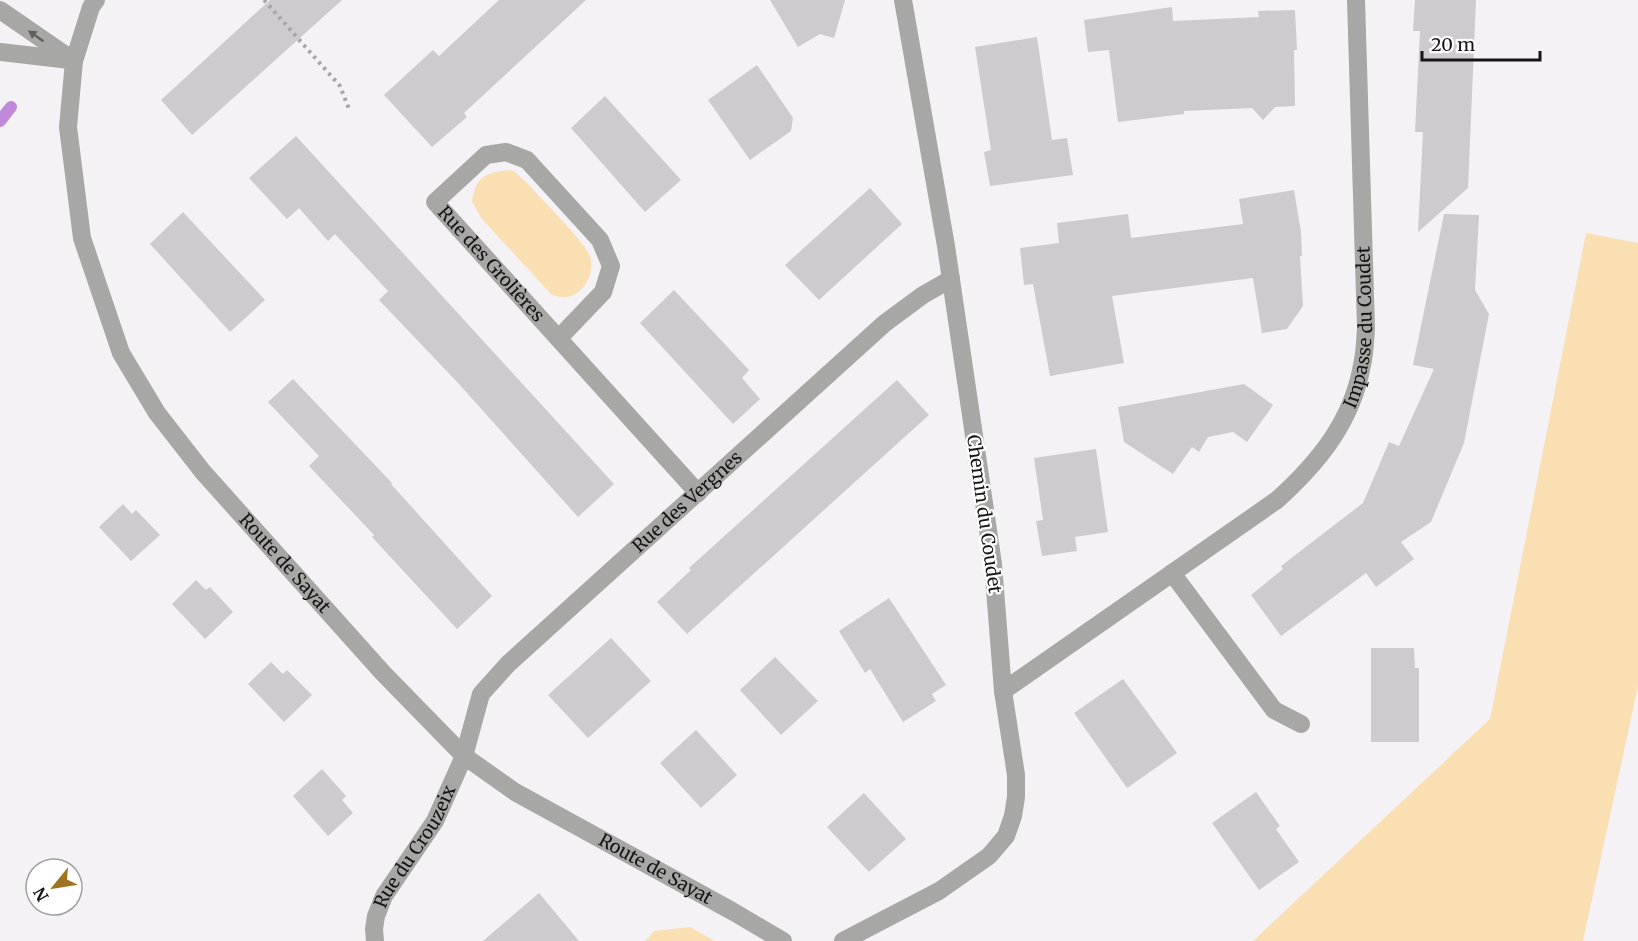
<svg xmlns="http://www.w3.org/2000/svg" width="1638" height="941" viewBox="0 0 1638 941" font-family="Merriweather,serif">
  <style>
    .green { fill: #fadfb2 }
    .lines { fill: none; stroke-linecap: round; stroke-linejoin: round }
    .stream { stroke: #c089da; stroke-width: 12 }
    .building { fill: #cdcbce }
    .path { stroke: #a5a4a6; stroke-width: 4; stroke-dasharray: 3 4.5; stroke-linecap: butt }
    .minor { stroke: #a7a7a5; stroke-width: 18 }
    .oneway { fill: #5e5e5e }
    .labels { text-anchor: middle; stroke-width: 4.5; stroke-linejoin: round; paint-order: stroke }
    .street-label { font-size: 18px; fill: #151516; stroke: #fff }
  </style>
  <rect width="100%" height="100%" fill="#f4f2f5"/>
  <path class="green" d="M 510,170 L 515,172 L 525,181 C 537,194 586,243 590,256 C 597,279 575,307 551,294 L 482,219 L 472,202 C 475,177 486,172 510,170 Z
    M 1586,233 L 1638,243 L 1638,686 L 1583,941 L 1253,941 L 1490,719 Z
    M 690,927 L 715,941 L 645,941 L 654,931 Z"/>
  <g class="lines">
    <path class="stream" d="M 0,121 L 11,107"/>
  </g>
  <path class="building" d="M 270,0 L 342,0 L 192,135 L 161,100 Z
    M 499,0 L 586,0 L 464,113 L 467,117 L 432,147 L 384,95 L 433,50 L 439,56 Z
    M 770,0 L 845,0 L 834,38 L 820,34 L 798,47 Z
    M 1415,0 L 1476,0 L 1468,188 L 1418,232 L 1423,132 L 1415,132 L 1420,31 L 1413,31 Z
    M 1172,7 L 1173,21 L 1259,17 L 1258,11 L 1295,10 L 1297,50 L 1294,50 L 1295,106 L 1275,107 L 1263,120 L 1252,108 L 1184,111 L 1184,114 L 1118,122 L 1109,50 L 1088,52 L 1084,20 Z
    M 1037,37 L 1052,140 L 1067,138 L 1073,175 L 990,186 L 984,152 L 991,150 L 975,47 Z
    M 757,65 L 793,118 L 791,131 L 750,160 L 708,100 Z
    M 605,96 L 681,180 L 645,212 L 571,128 Z
    M 296,136 L 614,484 L 578,517 L 459,384 L 379,300 L 388,291 L 335,234 L 328,241 L 299,208 L 287,219 L 249,178 Z
    M 870,188 L 902,224 L 819,300 L 785,265 Z
    M 1294,190 L 1301,232 L 1302,256 L 1300,256 L 1303,306 L 1287,329 L 1262,333 L 1253,278 L 1112,296 L 1124,363 L 1050,376 L 1033,284 L 1024,285 L 1020,248 L 1059,243 L 1057,223 L 1128,214 L 1131,238 L 1243,224 L 1239,199 Z
    M 183,212 L 265,300 L 230,332 L 150,244 Z
    M 1444,214 L 1479,215 L 1475,290 L 1489,314 L 1464,443 L 1431,522 L 1401,542 L 1414,559 L 1376,587 L 1366,573 L 1281,636 L 1251,595 L 1283,569 L 1281,566 L 1363,503 L 1389,442 L 1399,446 L 1434,369 L 1413,365 Z
    M 674,290 L 749,370 L 742,378 L 760,399 L 733,424 L 640,323 Z
    M 293,379 L 392,483 L 391,484 L 492,596 L 457,629 L 372,537 L 374,535 L 309,466 L 319,456 L 268,402 Z
    M 897,380 L 929,415 L 687,634 L 657,602 L 691,570 L 689,568 Z
    M 1244,384 L 1273,405 L 1247,442 L 1233,432 L 1208,437 L 1199,452 L 1192,447 L 1173,474 L 1124,442 L 1118,407 Z
    M 1096,449 L 1108,532 L 1075,537 L 1077,551 L 1042,556 L 1036,521 L 1043,520 L 1034,458 Z
    M 123,504 L 132,514 L 136,510 L 160,535 L 131,561 L 99,527 Z
    M 196,580 L 206,590 L 210,587 L 233,612 L 205,639 L 172,604 Z
    M 889,598 L 946,685 L 932,694 L 936,701 L 903,722 L 870,669 L 865,673 L 839,631 Z
    M 611,638 L 651,681 L 588,738 L 548,695 Z
    M 1371,648 L 1414,648 L 1415,668 L 1419,668 L 1419,742 L 1371,742 Z
    M 775,657 L 818,701 L 781,735 L 740,690 Z
    M 271,662 L 283,674 L 287,670 L 312,695 L 284,722 L 248,684 Z
    M 1123,679 L 1177,753 L 1127,788 L 1074,713 Z
    M 696,730 L 737,775 L 701,808 L 660,763 Z
    M 322,769 L 346,796 L 342,800 L 353,813 L 328,836 L 293,796 Z
    M 1256,792 L 1280,826 L 1276,829 L 1299,862 L 1259,890 L 1212,823 Z
    M 864,793 L 906,839 L 869,872 L 827,827 Z
    M 539,893 L 579,941 L 483,941 Z"/>
  <g class="lines">
    <path class="path" d="M 264,0 L 340,86 L 349,109"/>
    <g class="minor">
      <path id="s1" d="M 96,0 L 91,7 L 74,61 L 68,127 L 82,238 L 121,353 L 157,413 L 203,472 L 383,673 L 464,756 L 515,792 L 732,911 L 783,941"/>
      <path d="M 0,10 L 74,61"/>
      <path d="M 0,52 L 70,60"/>
      <path id="s2" d="M 559,338 L 603,292 L 611,266 L 600,240 L 527,160 L 506,152 L 486,155 L 435,202 L 698,493"/>
      <path d="M 1172,573 L 1274,710 L 1301,724"/>
      <path id="s3" d="M 1003,691 L 1277,500 C 1318,463 1352,422 1362,365 C 1365,353 1365,341 1366,328 L 1356,0"/>
      <path id="s4" d="M 375,941 L 374,929 L 376,916 L 384,896 L 435,821 L 464,756 L 481,694 L 508,664 L 885,323 L 923,295 L 951,279"/>
      <path d="M 843,941 L 939,891 L 989,856 L 1006,836 L 1013,816 L 1016,797 L 1016,775 L 1003,691 L 993,564 L 946,246 L 903,0"/>
    </g>
  </g>
  <defs><path id="oneway-solid" d="M-6-.8H1V-3.2L6.5 0L1 3.2V.8H-6Z" transform="scale(1.5)"/></defs>
  <use class="oneway" href="#oneway-solid" transform="translate(36 36) rotate(-145)"/>
  <g class="labels">
    <g class="street-label">
      <text dy="6" stroke="none"><textPath href="#s2" startOffset="423">Rue des Grolières</textPath></text>
      <text dy="6" stroke="none"><textPath href="#s3" startOffset="534">Impasse du Coudet</textPath></text>
      <text dy="6" stroke="none"><textPath href="#s4" startOffset="555">Rue des Vergnes</textPath></text>
      <text transform="translate(984 514) rotate(82)" y="6">Chemin du Coudet</text>
      <text dy="6" stroke="none"><textPath href="#s1" startOffset="632">Route de Sayat</textPath></text>
      <text dy="6" stroke="none"><textPath href="#s4" startOffset="105">Rue du Crouzeix</textPath></text>
      <text dy="6" stroke="none"><textPath href="#s1" startOffset="1118">Route de Sayat</textPath></text>
    </g>
  </g>
  <g transform="translate(54 887) rotate(240)"><circle r="28" fill="#ffffff" stroke="#a1a1a2" stroke-width="1.5"/>
  <path d="M0-4.5L10 22L0 15L-10 22Z" fill="#9e7422"/>
  <text y="-9" font-size="16" font-weight="bold" text-anchor="middle" fill="#151516">N</text>
  </g>
  <path d="M1422 51v9h118v-9" fill="none" stroke="#151516" stroke-width="3"/>
  <text x="1431" y="51" font-size="18" fill="#151516" stroke="#ffffff" stroke-width="4.5" paint-order="stroke">20 m</text>
</svg>
